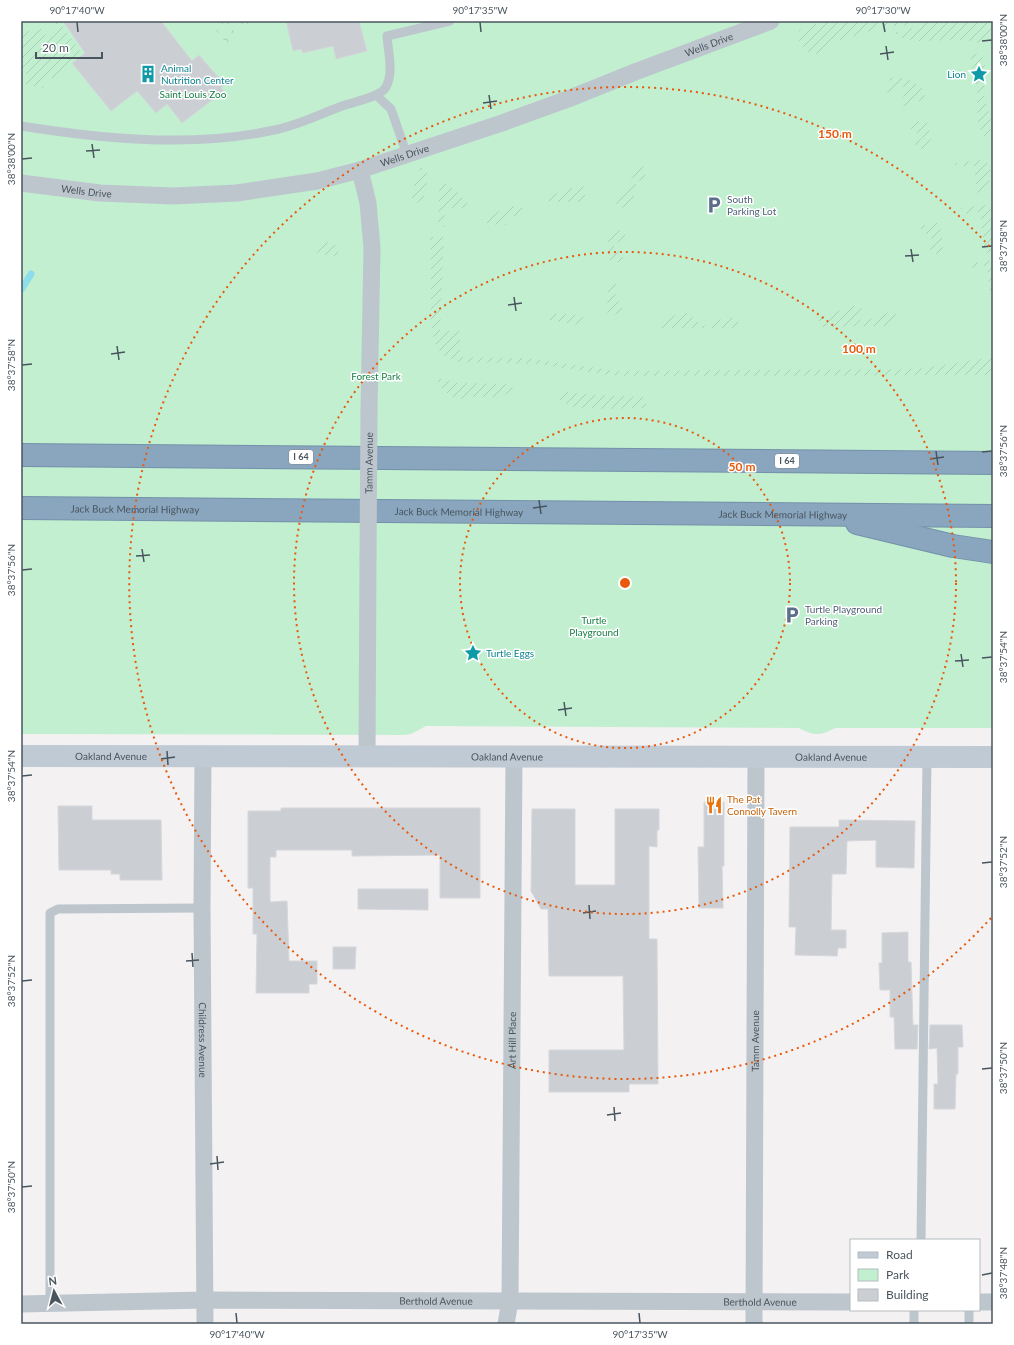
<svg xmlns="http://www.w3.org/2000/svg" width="1014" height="1345" viewBox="0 0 1014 1345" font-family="Lato,sans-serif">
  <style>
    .green { fill: #c1efd0 }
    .forest { fill: url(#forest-crowns) }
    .garden { fill: url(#garden-furrows) }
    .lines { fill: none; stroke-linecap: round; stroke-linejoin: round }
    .stream { stroke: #8eddeb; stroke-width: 7 }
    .building { fill: #cbced3; stroke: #d5d7dc }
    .highway-casing { stroke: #7491aa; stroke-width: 24 }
    .lane { stroke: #bdc6cd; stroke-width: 9 }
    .street { stroke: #bdc6cd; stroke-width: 17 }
    .secondary { stroke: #bfcad4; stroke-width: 22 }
    .highway { stroke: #89a6be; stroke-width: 22 }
    .street-bridge { stroke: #bdc6cd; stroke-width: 17 }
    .ticks { fill: none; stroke: #49555e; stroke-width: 1.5 }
    .ring { fill: none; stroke: #e8590c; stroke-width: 2; stroke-dasharray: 2 4 }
    .labels { text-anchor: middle; stroke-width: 3; stroke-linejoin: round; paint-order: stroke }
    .shield { fill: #fff; stroke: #80888e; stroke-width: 1 }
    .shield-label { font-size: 9px; font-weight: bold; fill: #49555e }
    .street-label { font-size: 10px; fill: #49555e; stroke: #fff }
    .culture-label { font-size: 10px; fill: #0d838f; stroke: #fff; text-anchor: start }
    .park-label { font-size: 10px; fill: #198047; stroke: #fff }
    .service-label { font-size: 10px; fill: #4e5e75; stroke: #fff; text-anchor: start }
    .food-label { font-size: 10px; fill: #c56008; stroke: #fff; text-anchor: start }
    .centre { fill: #e8590c; stroke: #fff; stroke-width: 2 }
    .ring-label { font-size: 12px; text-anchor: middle; font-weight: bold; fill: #e8590c; stroke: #fff; stroke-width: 3; stroke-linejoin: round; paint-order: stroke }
    .neatline { fill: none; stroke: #49555e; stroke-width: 1.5 }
    .ticks-label { font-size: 10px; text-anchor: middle; fill: #49555e }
  </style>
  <defs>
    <pattern id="forest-crowns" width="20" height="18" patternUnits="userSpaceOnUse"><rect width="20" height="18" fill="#c1efd0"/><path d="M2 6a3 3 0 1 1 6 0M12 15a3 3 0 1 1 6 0" fill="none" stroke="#a7cfb5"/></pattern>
    <pattern id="garden-furrows" width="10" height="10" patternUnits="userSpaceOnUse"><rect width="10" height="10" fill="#c1efd0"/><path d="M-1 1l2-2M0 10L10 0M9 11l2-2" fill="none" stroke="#a7cfb5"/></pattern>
  </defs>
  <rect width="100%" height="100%" fill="#f3f1f1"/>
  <path class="green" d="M 21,21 L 993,21 L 993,728 L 835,728 C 819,736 815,736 799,728 L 426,726 L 411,734 L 405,735 L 21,734 Z"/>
  <path class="forest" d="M 209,21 L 263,21 L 257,24 L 233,26 L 234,41 L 227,44 Z"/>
  <path class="garden" d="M 54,21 L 59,21 L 82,54 L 71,62 L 74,66 L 63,74 L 61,77 L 45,79 L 43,88 L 22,83 L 27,74 L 21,69 L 21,55 L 22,54 L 21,52 L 21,33 L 41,28 C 42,34 48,38 54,36 C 57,32 58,25 54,21 Z
    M 825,21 L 916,21 L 903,26 L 886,26 L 842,40 L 832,41 C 823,53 826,54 810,54 C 802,46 797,43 799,30 Z
    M 924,21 L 992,21 L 991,36 L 989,40 L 979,43 L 965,40 L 915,41 L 905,40 L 893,32 C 906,32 914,28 924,21 Z
    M 975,53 C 978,54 981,55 983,58 C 988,65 983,84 984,93 C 985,108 996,120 989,136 L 984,136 C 973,119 979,107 977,90 C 976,77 969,68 971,55 Z
    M 897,77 C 908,79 923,83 925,96 L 922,100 L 902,107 L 905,86 L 887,93 L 890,78 Z
    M 923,120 L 928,123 L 932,146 L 930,150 L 926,152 L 913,143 L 923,138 L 907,125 Z
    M 980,160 C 997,161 989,184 985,195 L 978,197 L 974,165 L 956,167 L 955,163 Z
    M 648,166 L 644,179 L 636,182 L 633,202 L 631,205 L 617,209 L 615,207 L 616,204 L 638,168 Z
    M 421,167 L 427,173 C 427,183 427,196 419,204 L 411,197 L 414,189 L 415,176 L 419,172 Z
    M 444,183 C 454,186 461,197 468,204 L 469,207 L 466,208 L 445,208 L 444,227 L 438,227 L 439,185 Z
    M 582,185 L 585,188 L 585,202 L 549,202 L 549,197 L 551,195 Z
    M 518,205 C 523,208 524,210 524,216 L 506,216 L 506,225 L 487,224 L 487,217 L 490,214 Z
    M 984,205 C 990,206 992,208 993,213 L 992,247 L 991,251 L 985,254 L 980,212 L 962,214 L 961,208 Z
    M 935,222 L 940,224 L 943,248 L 943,252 L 936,254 L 926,246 L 935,242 L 919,227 Z
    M 614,229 L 619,230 L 630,238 L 612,244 L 625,259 L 616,263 L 612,263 C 606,257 606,233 614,229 Z
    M 430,237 L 444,237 L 440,331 L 460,331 L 460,357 L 525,358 L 618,371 L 917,369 L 993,357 L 993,375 L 629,376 L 609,375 L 536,364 L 459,362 C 450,359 442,356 437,347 C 429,332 431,308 431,292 C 431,274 431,255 430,237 Z
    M 323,241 L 336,245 L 340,257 L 330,256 L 317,253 Z
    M 987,261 L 993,261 L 993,293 L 990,294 L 987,266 L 968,268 L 967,264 Z
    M 613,283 L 616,283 L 615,302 L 623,300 L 621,314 L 611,315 L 608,314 L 607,311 L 608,289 Z
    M 862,303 L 860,323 L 897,309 C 895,318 895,325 885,326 L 823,327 L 819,325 L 819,320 L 821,317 Z
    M 685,311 L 703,326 L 730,316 L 739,323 L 740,325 L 735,328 L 661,328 L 659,326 L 660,321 Z
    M 547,313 L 581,315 L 584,319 L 583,323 L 579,325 L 548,320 L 546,316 Z
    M 439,378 L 458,383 L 512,384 L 513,391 L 508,394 L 489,398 L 479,396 L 460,399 L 452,397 L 442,388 L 438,381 Z
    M 559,391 L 597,395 L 645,397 L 647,406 L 643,408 L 606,409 L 572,407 L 560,400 Z"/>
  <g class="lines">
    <path class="stream" d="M 21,290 L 31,274"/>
  </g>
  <path class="building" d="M 63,21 L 161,21 L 192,61 L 199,55 L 225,85 L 221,88 L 224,91 L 182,123 L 167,104 L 156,113 L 137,91 L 111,111 L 72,63 L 85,53 Z
    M 286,21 L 359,21 L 367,51 L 336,59 L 333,46 L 303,53 L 301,49 L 293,51 Z
    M 704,802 L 724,802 L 724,866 L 722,866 L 723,908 L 699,908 L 698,847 L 704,847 Z
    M 58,806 L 92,806 L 92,820 L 161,820 L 162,880 L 120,880 L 120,874 L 111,874 L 111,870 L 59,870 Z
    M 281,808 L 480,808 L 480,898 L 440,898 L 440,855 L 352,856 L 352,850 L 276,850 L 276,857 L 270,857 L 270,902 L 287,901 L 289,961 L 317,961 L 317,984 L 309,984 L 309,993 L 256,993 L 257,934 L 253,934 L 253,888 L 248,888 L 248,811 L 281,811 Z
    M 532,809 L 575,809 L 575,885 L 615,885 L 615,809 L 659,809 L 659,830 L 657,830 L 657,847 L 649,846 L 649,939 L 657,939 L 658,1084 L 629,1084 L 629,1092 L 549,1092 L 549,1050 L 624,1050 L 623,976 L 549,976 L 548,909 L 541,909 L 531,891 Z
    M 839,820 L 915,821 L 914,868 L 876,867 L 876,840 L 847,841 L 846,874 L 832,874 L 831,930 L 846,930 L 846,948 L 838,948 L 837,956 L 795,955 L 796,927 L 789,927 L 790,827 L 839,827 Z
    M 358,889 L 428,889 L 428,910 L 358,909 Z
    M 908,932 L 908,962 L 911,962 L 913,1025 L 918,1025 L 917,1049 L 895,1049 L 894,1017 L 890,1017 L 890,990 L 880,990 L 879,963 L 882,963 L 882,933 Z
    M 333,947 L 356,947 L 355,969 L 333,969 Z
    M 930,1025 L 962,1025 L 963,1047 L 958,1047 L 958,1074 L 956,1074 L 955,1109 L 934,1109 L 934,1084 L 938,1084 L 937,1048 L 929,1049 Z"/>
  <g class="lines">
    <g class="highway-casing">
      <g id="highway">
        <path d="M 21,455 L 993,463"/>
        <path id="s7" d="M 21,508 L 993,516"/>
        <path d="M 857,523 L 953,546 L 993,552"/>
      </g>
    </g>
    <path class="lane" d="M 376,95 L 391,109 L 407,155
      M 21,126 C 97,138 183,147 259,133 C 268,131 277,130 286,127 C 305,122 323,113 342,106 C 353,102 381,97 386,87 C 394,73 388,51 387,36 L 450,21
      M 921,1240 L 927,757
      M 50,1304 L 50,913 L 58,909 L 202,908
      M 914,1324 L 914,1310
      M 969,1324 L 969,1310"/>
    <g class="street">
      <path d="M 360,170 L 368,203 L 372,248 L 369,411"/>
      <path id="s1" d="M 21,183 L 100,193 L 173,196 L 237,193 L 317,181 L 360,170 L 502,123 L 568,99 L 635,72 L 771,21"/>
      <path id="s2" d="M 203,756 L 202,908 L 205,1324"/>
      <path d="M 367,757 L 368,558"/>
      <path d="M 979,1302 L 993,1302"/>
      <path id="s3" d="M 21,1304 L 205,1300 L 851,1302"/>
      <path id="s4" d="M 506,1324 L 510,1301 L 514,757"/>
      <path id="s5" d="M 754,1324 L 756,758"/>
    </g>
    <path class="secondary" id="s6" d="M 21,756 L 993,757"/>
    <use href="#highway" class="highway"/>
    <path class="street-bridge" id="s8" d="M 368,558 L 369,411"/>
  </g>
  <path class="ticks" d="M 77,22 L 78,32M 480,22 L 481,32M 883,22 L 885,32M 982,41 L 992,40M 886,46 L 888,60M 880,54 L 894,52M 489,95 L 491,109M 483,103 L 497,101M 92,144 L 94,158M 86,151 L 100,150M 22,159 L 32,158M 982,247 L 992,246M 911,249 L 913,262M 905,256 L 919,255M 514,297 L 516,311M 508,305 L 522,303M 117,346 L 119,360M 111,354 L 125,352M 22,365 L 32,364M 936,451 L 938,465M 982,452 L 992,451M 930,459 L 944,457M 539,500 L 541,514M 533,508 L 547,506M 142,549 L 144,562M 136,556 L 150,555M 22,570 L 32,569M 961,654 L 963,667M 982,658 L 992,657M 955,661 L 969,660M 564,702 L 566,716M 558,710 L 572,708M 167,751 L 168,765M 161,759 L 175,757M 22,776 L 32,775M 982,863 L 992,862M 589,905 L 590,919M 583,913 L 596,911M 192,953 L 193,967M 186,961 L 199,960M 22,981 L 32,980M 982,1069 L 992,1068M 614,1107 L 615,1121M 607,1115 L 621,1113M 217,1156 L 218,1170M 210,1164 L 224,1162M 22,1187 L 32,1186M 982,1275 L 992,1273M 236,1313 L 237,1323M 639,1313 L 640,1323"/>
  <g class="ring">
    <circle cx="625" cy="583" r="165"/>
    <circle cx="625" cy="583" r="331"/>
    <path d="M991 918A496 496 0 1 1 991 248"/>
  </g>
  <defs>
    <g id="building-bare" transform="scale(1.38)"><path d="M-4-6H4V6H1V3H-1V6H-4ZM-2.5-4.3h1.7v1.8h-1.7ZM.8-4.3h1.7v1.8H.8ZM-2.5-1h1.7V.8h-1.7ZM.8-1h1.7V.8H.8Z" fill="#0f9aa8" stroke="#fff" stroke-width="2.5" paint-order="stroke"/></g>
    <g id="sight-bare" transform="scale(1.38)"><path d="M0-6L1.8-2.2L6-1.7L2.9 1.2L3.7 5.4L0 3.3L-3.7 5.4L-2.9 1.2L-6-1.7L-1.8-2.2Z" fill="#0f9aa8" stroke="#fff" stroke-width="2.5" paint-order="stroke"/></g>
    <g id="parking-bare" transform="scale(1.38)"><path d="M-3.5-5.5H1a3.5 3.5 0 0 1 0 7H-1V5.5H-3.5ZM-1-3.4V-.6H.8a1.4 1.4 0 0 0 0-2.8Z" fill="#5c6f8a" stroke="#fff" stroke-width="2.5" paint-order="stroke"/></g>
    <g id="restaurant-bare" transform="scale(1.38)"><path d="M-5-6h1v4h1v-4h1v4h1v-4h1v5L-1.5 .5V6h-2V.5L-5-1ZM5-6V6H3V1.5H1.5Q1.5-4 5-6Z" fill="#e8710a" stroke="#fff" stroke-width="2.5" paint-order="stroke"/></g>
  </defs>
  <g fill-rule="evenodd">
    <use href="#building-bare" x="148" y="74"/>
    <use href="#sight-bare" x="979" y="74"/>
    <use href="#parking-bare" x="714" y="205"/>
    <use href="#parking-bare" x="792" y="615"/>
    <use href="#sight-bare" x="473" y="653"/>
    <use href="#restaurant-bare" x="714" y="805"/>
  </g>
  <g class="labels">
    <g class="shield">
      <rect x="289" y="450" width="24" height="14" rx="3"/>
      <rect x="775" y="454" width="24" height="14" rx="3"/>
    </g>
    <g class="shield-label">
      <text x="301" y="460">I 64</text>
      <text x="787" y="464">I 64</text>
    </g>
    <g class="street-label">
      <text dy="4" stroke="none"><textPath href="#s1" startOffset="713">Wells Drive</textPath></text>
      <text dy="4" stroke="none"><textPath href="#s1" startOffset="389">Wells Drive</textPath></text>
      <text dy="4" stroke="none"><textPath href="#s1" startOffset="66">Wells Drive</textPath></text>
      <text dy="4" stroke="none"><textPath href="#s8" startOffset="95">Tamm Avenue</textPath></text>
      <text dy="4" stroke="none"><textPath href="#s7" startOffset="114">Jack Buck Memorial Highway</textPath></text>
      <text dy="4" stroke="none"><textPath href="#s7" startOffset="438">Jack Buck Memorial Highway</textPath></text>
      <text dy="4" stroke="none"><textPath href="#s7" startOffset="762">Jack Buck Memorial Highway</textPath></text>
      <text dy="4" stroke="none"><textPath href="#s6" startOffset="90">Oakland Avenue</textPath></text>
      <text dy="4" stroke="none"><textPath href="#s6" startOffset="486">Oakland Avenue</textPath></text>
      <text dy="4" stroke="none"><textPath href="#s6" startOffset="810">Oakland Avenue</textPath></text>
      <text dy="4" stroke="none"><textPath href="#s2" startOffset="284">Childress Avenue</textPath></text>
      <text dy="4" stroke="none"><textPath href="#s4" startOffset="284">Art Hill Place</textPath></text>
      <text dy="4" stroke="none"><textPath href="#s5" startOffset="283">Tamm Avenue</textPath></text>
      <text dy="4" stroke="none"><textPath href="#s3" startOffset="415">Berthold Avenue</textPath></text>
      <text dy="4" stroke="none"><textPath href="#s3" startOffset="739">Berthold Avenue</textPath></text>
    </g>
    <g class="culture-label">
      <text x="161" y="72">Animal<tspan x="161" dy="12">Nutrition Center</tspan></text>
      <text x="966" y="78" text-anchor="end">Lion</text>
      <text x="486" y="657">Turtle Eggs</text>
    </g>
    <g class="park-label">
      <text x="193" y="98">Saint Louis Zoo</text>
      <text x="376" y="380">Forest Park</text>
      <text x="594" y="624">Turtle<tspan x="594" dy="12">Playground</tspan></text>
    </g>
    <g class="service-label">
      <text x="727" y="203">South<tspan x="727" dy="12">Parking Lot</tspan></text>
      <text x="805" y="613">Turtle Playground<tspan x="805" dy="12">Parking</tspan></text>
    </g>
    <g class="food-label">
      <text x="727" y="803">The Pat<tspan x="727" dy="12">Connolly Tavern</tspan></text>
    </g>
  </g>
  <circle cx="625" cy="583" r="6" class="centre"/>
  <g class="ring-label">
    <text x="835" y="138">150 m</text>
    <text x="859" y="353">100 m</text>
    <text x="742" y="471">50 m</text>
  </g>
  <rect width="1014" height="1345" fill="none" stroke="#ffffff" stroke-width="44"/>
  <rect x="850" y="1239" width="130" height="72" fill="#ffffff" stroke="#b6bbbf"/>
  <rect x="858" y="1252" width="20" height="6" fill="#bfcad4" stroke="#b6bbbf"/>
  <text x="886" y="1259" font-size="12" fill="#49555e">Road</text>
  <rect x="858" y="1269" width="20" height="12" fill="#c1efd0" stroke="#b6bbbf"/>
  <text x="886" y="1279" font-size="12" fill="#49555e">Park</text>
  <rect x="858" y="1289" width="20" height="12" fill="#cbced3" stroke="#b6bbbf"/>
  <text x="886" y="1299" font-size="12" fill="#49555e">Building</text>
  <g transform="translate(54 1291) rotate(353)" stroke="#ffffff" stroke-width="3" paint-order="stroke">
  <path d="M0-3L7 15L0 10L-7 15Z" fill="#49555e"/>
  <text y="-6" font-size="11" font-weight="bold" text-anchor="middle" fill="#49555e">N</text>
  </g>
  <path d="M36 52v6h66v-6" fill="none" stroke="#49555e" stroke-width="2"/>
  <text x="42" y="52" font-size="12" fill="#49555e" stroke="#ffffff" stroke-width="3" paint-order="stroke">20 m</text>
  <rect x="22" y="22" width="970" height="1301" class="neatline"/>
  <g class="ticks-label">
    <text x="77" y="14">90°17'40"W</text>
    <text x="480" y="14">90°17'35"W</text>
    <text x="883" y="14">90°17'30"W</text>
    <text transform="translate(1003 40) rotate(-90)" y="4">38°38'00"N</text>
    <text transform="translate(11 159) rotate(-90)" y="4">38°38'00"N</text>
    <text transform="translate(1003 246) rotate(-90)" y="4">38°37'58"N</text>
    <text transform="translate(11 365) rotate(-90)" y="4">38°37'58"N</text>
    <text transform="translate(1003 451) rotate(-90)" y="4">38°37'56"N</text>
    <text transform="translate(11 570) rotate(-90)" y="4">38°37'56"N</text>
    <text transform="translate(1003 657) rotate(-90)" y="4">38°37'54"N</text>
    <text transform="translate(11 776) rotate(-90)" y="4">38°37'54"N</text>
    <text transform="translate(1003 862) rotate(-90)" y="4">38°37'52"N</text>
    <text transform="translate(11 981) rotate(-90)" y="4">38°37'52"N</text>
    <text transform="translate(1003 1068) rotate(-90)" y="4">38°37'50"N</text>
    <text transform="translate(11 1187) rotate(-90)" y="4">38°37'50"N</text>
    <text transform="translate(1003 1273) rotate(-90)" y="4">38°37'48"N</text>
    <text x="237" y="1338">90°17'40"W</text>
    <text x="640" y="1338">90°17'35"W</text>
  </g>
</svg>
